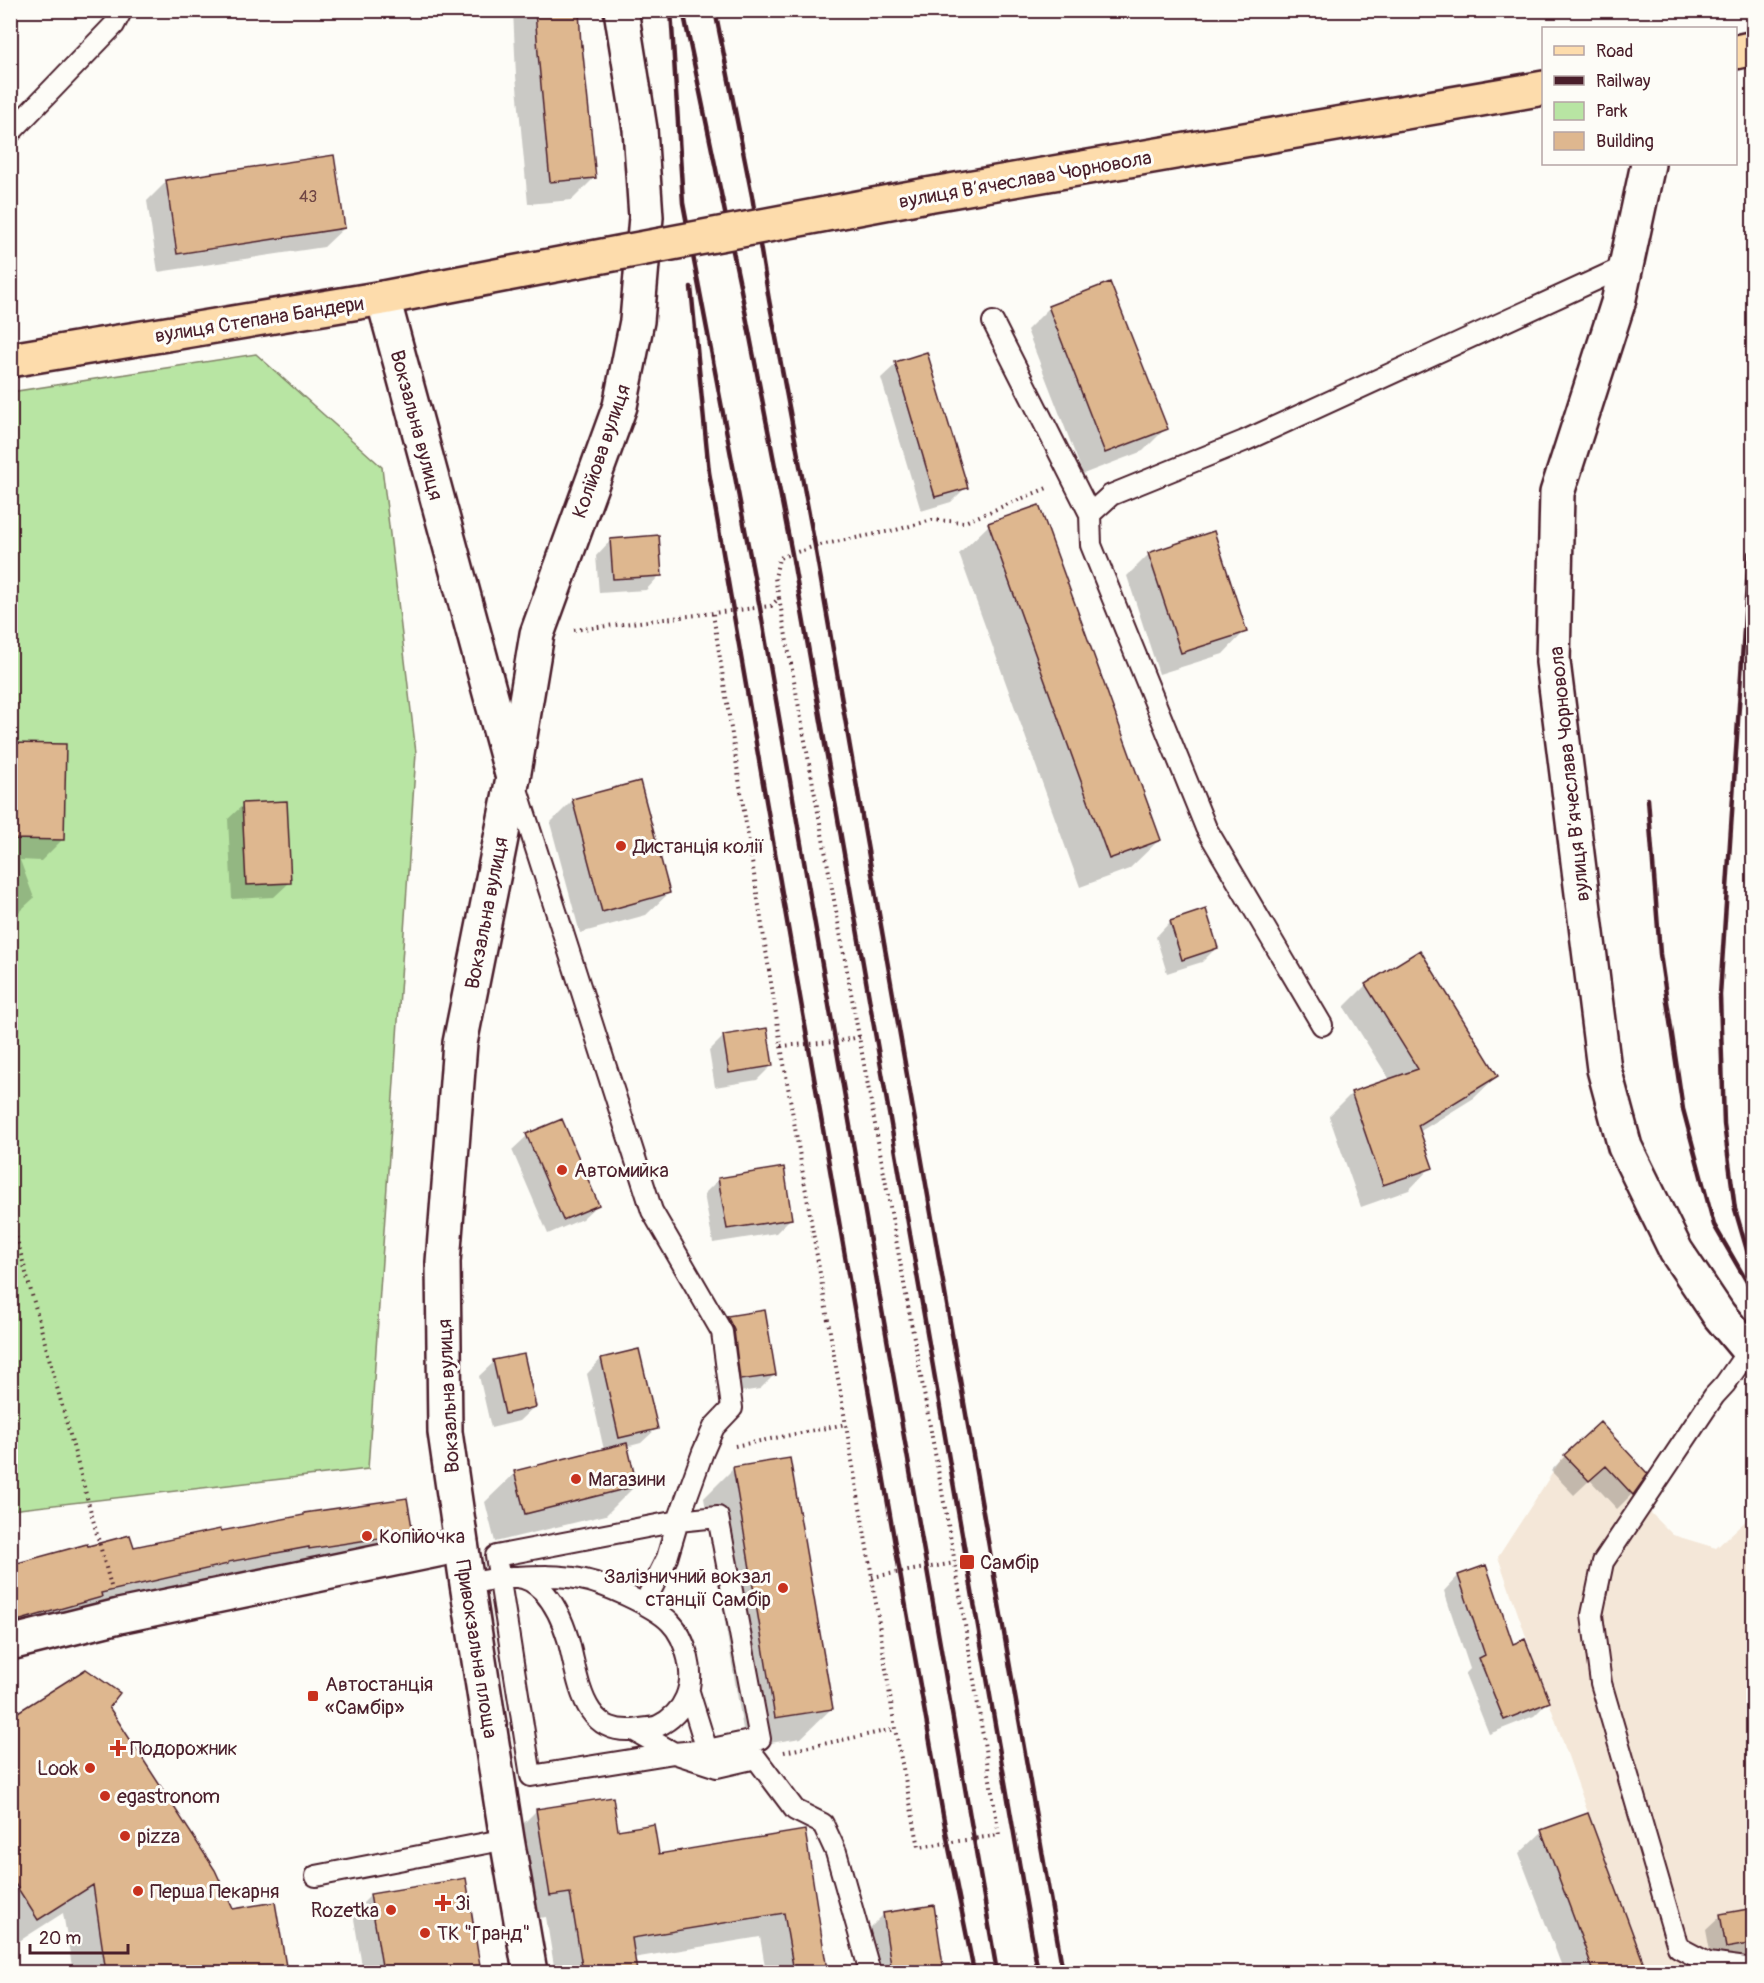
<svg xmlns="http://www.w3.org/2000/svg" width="1764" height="1983" viewBox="0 0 1764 1983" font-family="Pangolin,sans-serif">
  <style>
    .built { fill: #f4e7d8 }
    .green { fill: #b8e5a3; stroke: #818267; stroke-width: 1.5 }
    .shadow { fill: #0003 }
    .building { fill: #deb78f; stroke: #4a1f2b; stroke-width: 1.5 }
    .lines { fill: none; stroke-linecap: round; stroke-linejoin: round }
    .lane-casing { stroke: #4a1f2b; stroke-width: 24 }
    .street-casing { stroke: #4a1f2b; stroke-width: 38 }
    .secondary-casing { stroke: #4a1f2b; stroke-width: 38 }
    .primary-casing { stroke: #4a1f2b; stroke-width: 38 }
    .path { stroke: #4a1f2b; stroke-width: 4; stroke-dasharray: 1.5 4.5; stroke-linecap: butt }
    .lane { stroke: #fdfcf7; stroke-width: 20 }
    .street { stroke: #fdfcf7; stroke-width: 33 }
    .secondary { stroke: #fdfcf7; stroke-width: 33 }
    .primary { stroke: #fddcac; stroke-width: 33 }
    .rail { stroke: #4a1f2b; stroke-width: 4.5 }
    .primary-bridge-casing { stroke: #4a1f2b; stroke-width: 38; stroke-linecap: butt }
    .primary-bridge { stroke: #fddcac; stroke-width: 33 }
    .poi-dot { fill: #c8321e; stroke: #fdfcf7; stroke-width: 2 }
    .labels { text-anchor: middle; stroke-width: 6; stroke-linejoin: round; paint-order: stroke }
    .number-label { font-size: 16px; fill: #6f4544 }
    .street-label { font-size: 20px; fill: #4a1f2b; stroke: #fdfcf7 }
    .poi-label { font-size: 20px; fill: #4a1f2b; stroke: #fdfcf7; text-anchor: start }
  </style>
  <rect width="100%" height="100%" fill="#fdfcf7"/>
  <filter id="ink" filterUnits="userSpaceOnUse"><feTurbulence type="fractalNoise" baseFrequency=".0167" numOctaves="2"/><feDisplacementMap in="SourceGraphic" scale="12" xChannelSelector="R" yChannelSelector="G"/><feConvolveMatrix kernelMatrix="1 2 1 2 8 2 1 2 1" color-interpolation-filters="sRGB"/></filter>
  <g filter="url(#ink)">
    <path class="built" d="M 1600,1422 L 1653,1480 L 1635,1497 L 1673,1535 L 1716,1548 L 1749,1518 L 1753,1523 L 1753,1972 L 1647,1972 L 1588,1813 L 1498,1557 L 1564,1455 Z"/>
    <path class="green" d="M 256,354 L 382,467 L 416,753 L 368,1469 L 11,1510 L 11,392 Z"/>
    <path class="shadow" d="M 513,10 L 578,10 L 579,47 L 594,178 L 572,200 L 528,204 L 516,76 Z
      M 167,181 L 344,228 L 324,247 L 158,272 L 147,201 Z
      M 1049,308 L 1166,428 L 1143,451 L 1083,474 L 1027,330 Z
      M 896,364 L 966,487 L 951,502 L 921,511 L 881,378 Z
      M 989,525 L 1159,840 L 1129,869 L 1080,887 L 959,554 Z
      M 610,541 L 660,575 L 646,590 L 599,593 L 596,556 Z
      M 1149,554 L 1245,631 L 1223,654 L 1159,674 L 1127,576 Z
      M 10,744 L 62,840 L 41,861 L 20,860 L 34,898 L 10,920 Z
      M 572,801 L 669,893 L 646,915 L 580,933 L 550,823 Z
      M 243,805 L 289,883 L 274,897 L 232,899 L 228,819 Z
      M 1170,922 L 1216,948 L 1202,962 L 1167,973 L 1156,937 Z
      M 1366,985 L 1497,1076 L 1474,1098 L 1419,1132 L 1431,1167 L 1409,1190 L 1361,1207 L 1329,1116 L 1351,1094 L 1390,1080 L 1344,1007 Z
      M 724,1036 L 772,1065 L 757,1080 L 715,1087 L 709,1051 Z
      M 527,1136 L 597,1205 L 582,1219 L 548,1234 L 512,1150 Z
      M 719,1179 L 791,1218 L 776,1233 L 713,1243 L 704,1194 Z
      M 764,1311 L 775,1374 L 760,1389 L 726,1394 L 713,1332 L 727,1318 Z
      M 601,1359 L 656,1429 L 641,1443 L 626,1447 L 636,1485 L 606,1515 L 495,1542 L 485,1502 L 515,1473 L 604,1450 L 587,1374 Z
      M 494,1362 L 534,1407 L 519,1421 L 491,1428 L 479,1376 Z
      M 1565,1456 L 1646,1474 L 1632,1494 L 1617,1509 L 1590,1480 L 1574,1495 L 1551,1471 Z
      M 789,1460 L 831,1709 L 801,1738 L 746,1747 L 704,1498 L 733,1469 Z
      M 220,1532 L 411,1533 L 393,1551 L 292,1564 L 211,1579 L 208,1581 L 10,1635 L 10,1567 L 133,1549 Z
      M 1458,1576 L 1512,1646 L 1549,1701 L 1534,1716 L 1489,1734 L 1465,1674 L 1470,1669 L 1444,1591 Z
      M 107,1707 L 232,1910 L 273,1904 L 285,1972 L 73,1972 L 63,1913 L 10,1947 L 10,1719 Z
      M 611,1799 L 617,1832 L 657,1856 L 803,1832 L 826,1972 L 766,1972 L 760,1937 L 633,1958 L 636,1972 L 555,1972 L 546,1917 L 526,1920 L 512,1835 L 536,1811 Z
      M 1542,1832 L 1642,1963 L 1632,1972 L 1564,1972 L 1519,1854 Z
      M 464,1880 L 479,1972 L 363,1972 L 353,1913 L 371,1895 Z
      M 933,1907 L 942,1972 L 861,1972 L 857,1941 L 884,1914 Z
      M 1754,1910 L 1754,1953 L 1712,1962 L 1706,1930 L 1721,1916 Z"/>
    <path class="building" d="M 535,10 L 579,10 L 581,46 L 582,45 L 596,178 L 550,182 L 538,53 Z
      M 334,155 L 345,228 L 177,254 L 166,180 Z
      M 1110,282 L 1168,429 L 1105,453 L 1048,306 Z
      M 927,352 L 968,488 L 935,497 L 895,362 Z
      M 1039,505 L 1161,840 L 1109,859 L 988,523 Z
      M 1214,531 L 1247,632 L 1181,653 L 1148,553 Z
      M 659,535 L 662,576 L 613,579 L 610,539 Z
      M 10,743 L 66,744 L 64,840 L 10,839 Z
      M 640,781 L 670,893 L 602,912 L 572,799 Z
      M 287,801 L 291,883 L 246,885 L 242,803 Z
      M 1206,909 L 1218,948 L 1182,960 L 1170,921 Z
      M 1420,950 L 1498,1076 L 1418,1125 L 1433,1168 L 1383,1185 L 1351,1092 L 1418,1069 L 1365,984 Z
      M 767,1028 L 773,1066 L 729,1073 L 723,1035 Z
      M 562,1119 L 599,1205 L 563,1220 L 526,1134 Z
      M 784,1167 L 792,1219 L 727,1229 L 718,1178 Z
      M 765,1310 L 776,1375 L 740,1380 L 734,1330 L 727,1316 Z
      M 639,1349 L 658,1429 L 619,1438 L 601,1358 Z
      M 524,1354 L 536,1407 L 505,1414 L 493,1360 Z
      M 1600,1422 L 1648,1474 L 1633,1495 L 1606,1466 L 1589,1481 L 1564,1455 Z
      M 627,1443 L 637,1486 L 525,1514 L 514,1471 Z
      M 790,1458 L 833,1709 L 775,1718 L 733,1467 Z
      M 407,1498 L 413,1533 L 309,1549 L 309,1547 L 228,1562 L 228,1564 L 101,1593 L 102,1597 L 10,1623 L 10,1565 L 87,1544 L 88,1546 L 130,1535 L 134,1547 L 220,1529 L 221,1531 L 304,1515 L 304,1513 Z
      M 1486,1565 L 1513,1644 L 1525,1639 L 1550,1702 L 1504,1720 L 1479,1658 L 1485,1655 L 1458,1575 Z
      M 86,1669 L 120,1693 L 109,1707 L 215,1870 L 233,1909 L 275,1902 L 287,1972 L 106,1972 L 93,1885 L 38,1920 L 10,1876 L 10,1717 Z
      M 613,1797 L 618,1830 L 654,1824 L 659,1854 L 805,1830 L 827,1970 L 794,1972 L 784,1913 L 632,1938 L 637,1972 L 583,1972 L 570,1893 L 550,1896 L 536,1809 Z
      M 1588,1813 L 1647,1972 L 1594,1972 L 1541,1830 Z
      M 466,1878 L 481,1972 L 383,1972 L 370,1894 Z
      M 934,1905 L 944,1972 L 892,1972 L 883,1913 Z
      M 1754,1908 L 1754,1943 L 1726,1948 L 1720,1914 Z"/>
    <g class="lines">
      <g class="lane-casing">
        <path id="lane" d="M 10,133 L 114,25 L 122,10
          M 993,322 L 1090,514
          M 516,786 L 652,1211 L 722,1332 L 732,1408 L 714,1427 L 703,1452 L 678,1521 L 667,1558 L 644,1604
          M 1322,1025 L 1206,828 L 1091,545 L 1090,514 L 1111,495 L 1244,441 L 1626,266
          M 1748,1351 L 1725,1384 L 1714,1396 L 1603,1562 L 1592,1615 L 1601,1683 L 1678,1947 L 1708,1963 L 1754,1969
          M 718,1517 L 760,1739 L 707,1750 L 674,1753 L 531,1776 L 496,1556 L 678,1521 Z
          M 467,1584 C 482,1582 500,1576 516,1577 C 527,1577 536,1584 543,1591 C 555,1604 563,1622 568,1639 C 579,1679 581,1739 640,1729 C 645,1728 653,1728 658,1726 C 685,1713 695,1686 688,1658 C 685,1645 679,1631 670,1622 C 654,1606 603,1583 580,1579 C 560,1575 538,1576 517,1577
          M 689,1692 L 707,1750 L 713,1760
          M 633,1730 L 674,1753 L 717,1767 L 756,1758 L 795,1810 L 823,1824 L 836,1852 L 870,1972
          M 316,1876 L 507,1839"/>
      </g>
      <g class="street-casing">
        <path id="street" d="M 1648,164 L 1618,303 L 1557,493 L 1553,662 L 1604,1069 L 1625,1147 L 1676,1251 L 1719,1315 L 1754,1357
          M 513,778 L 537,634 L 620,406 L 637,321 L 646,217 L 640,129 L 621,10
          M 10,1643 L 119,1616 L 461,1545"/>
      </g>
      <g class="secondary-casing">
        <path id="secondary" d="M 383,298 L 513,778 L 460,1043 L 443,1262 L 445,1432 L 467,1584 L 507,1839 L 530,1972"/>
      </g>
      <g class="primary-casing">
        <path id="primary" d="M 1736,52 L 1754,48
          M 927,195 L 1544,88
          M 10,360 L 383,298 L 507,274"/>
      </g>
      <path class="path" d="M 713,614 L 781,1046 L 872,1577 L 895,1729 L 919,1847 L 999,1835 L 955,1563 L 779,598
        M 574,630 L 771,606 L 779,598 L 775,578 L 779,558 L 815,546 L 896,530 L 932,520 L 965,522 L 1047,488
        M 781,1046 L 834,1042 L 860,1037
        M 10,1214 L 111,1586
        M 735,1446 L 846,1424
        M 872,1577 L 955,1563
        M 784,1752 L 895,1729"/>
      <use href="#lane" class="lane"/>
      <use href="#street" class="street"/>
      <use href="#secondary" class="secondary"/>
      <use href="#primary" class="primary"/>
      <path class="rail" d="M 671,10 L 683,203 L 760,608 L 997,1972
        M 683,10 L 740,285 L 792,554 L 1038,1972
        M 715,10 L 752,196 L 769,300 L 815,546 L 1063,1972
        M 691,287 L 709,472 L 900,1573 L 948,1843 L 974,1972
        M 1749,553 L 1720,995 L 1724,1124 L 1735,1209 L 1754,1274
        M 1648,799 L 1660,954 L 1683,1109 L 1714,1225 L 1754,1294"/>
      <g class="primary-bridge-casing">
        <path id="primary-bridge" d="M 507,274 L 927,195"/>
      </g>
      <use href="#primary-bridge" class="primary-bridge"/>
    </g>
  </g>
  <g class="poi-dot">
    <circle cx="621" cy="846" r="6"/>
    <circle cx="562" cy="1170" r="6"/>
    <circle cx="576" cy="1479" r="6"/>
    <circle cx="367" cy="1536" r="6"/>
    <rect x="959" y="1554" width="16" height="16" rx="3"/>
    <circle cx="783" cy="1588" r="6"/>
    <rect x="307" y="1690" width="12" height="12" rx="3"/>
    <path d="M115 1739h6v6h6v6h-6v6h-6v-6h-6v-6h6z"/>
    <circle cx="90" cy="1768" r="6"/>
    <circle cx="105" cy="1796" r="6"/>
    <circle cx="125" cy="1836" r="6"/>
    <circle cx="138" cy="1891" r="6"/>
    <path d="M440 1894h6v6h6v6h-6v6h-6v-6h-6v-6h6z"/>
    <circle cx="391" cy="1910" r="6"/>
    <circle cx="425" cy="1933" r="6"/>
  </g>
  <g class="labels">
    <g class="number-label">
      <text x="308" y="202">43</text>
    </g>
    <g class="street-label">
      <text transform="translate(1025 179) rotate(-10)" y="7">вулиця Вʼячеслава Чорновола</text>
      <text transform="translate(259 319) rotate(-9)" y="7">вулиця Степана Бандери</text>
      <text transform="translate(417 425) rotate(75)" y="7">Вокзальна вулиця</text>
      <text transform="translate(601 451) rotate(-71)" y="7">Колійова вулиця</text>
      <text transform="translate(1569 774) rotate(-96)" y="7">вулиця Вʼячеслава Чорновола</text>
      <text transform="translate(486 913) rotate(-79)" y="7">Вокзальна вулиця</text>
      <text transform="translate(448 1396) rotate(-93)" y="7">Вокзальна вулиця</text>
      <text transform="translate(477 1649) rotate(81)" y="7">Привокзальна площа</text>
    </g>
    <g class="poi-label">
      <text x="633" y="853">Дистанція колії</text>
      <text x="574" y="1177">Автомийка</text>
      <text x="588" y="1486">Магазини</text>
      <text x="379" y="1543">Копійочка</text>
      <text x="980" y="1569">Самбір</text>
      <text x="771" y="1583" text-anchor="end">Залізничний вокзал<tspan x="771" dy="23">станції Самбір</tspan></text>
      <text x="325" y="1691">Автостанція<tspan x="325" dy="23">«Самбір»</tspan></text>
      <text x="130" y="1755">Подорожник</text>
      <text x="78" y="1775" text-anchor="end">Look</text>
      <text x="117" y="1803">egastronom</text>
      <text x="137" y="1843">pizza</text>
      <text x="150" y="1898">Перша Пекарня</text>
      <text x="455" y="1910">3і</text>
      <text x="379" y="1917" text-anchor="end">Rozetka</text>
      <text x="437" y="1940">ТК "Гранд"</text>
    </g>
  </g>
  <rect width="1764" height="1983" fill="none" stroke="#fdfcf7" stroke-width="36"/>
  <rect x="18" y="18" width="1728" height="1947" fill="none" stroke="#4a1f2b" stroke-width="2" filter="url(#ink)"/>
  <rect x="1542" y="27" width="195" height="138" fill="#fdfcf7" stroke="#b5a4a5" stroke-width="1.5"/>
  <rect x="1554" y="46" width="30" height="9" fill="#fddcac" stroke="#b5a4a5" stroke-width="1.5"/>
  <text x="1596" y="57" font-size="18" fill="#4a1f2b">Road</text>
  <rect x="1554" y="76" width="30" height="9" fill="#4a1f2b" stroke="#b5a4a5" stroke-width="1.5"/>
  <text x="1596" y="87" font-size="18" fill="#4a1f2b">Railway</text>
  <rect x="1554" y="102" width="30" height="18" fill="#b8e5a3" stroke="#b5a4a5" stroke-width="1.5"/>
  <text x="1596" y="117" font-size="18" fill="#4a1f2b">Park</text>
  <rect x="1554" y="132" width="30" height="18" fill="#deb78f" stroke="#b5a4a5" stroke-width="1.5"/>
  <text x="1596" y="147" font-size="18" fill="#4a1f2b">Building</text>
  <path d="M30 1944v9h98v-9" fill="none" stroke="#4a1f2b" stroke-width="3"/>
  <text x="39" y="1944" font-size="18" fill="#4a1f2b" stroke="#fdfcf7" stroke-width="4.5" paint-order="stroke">20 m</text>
</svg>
